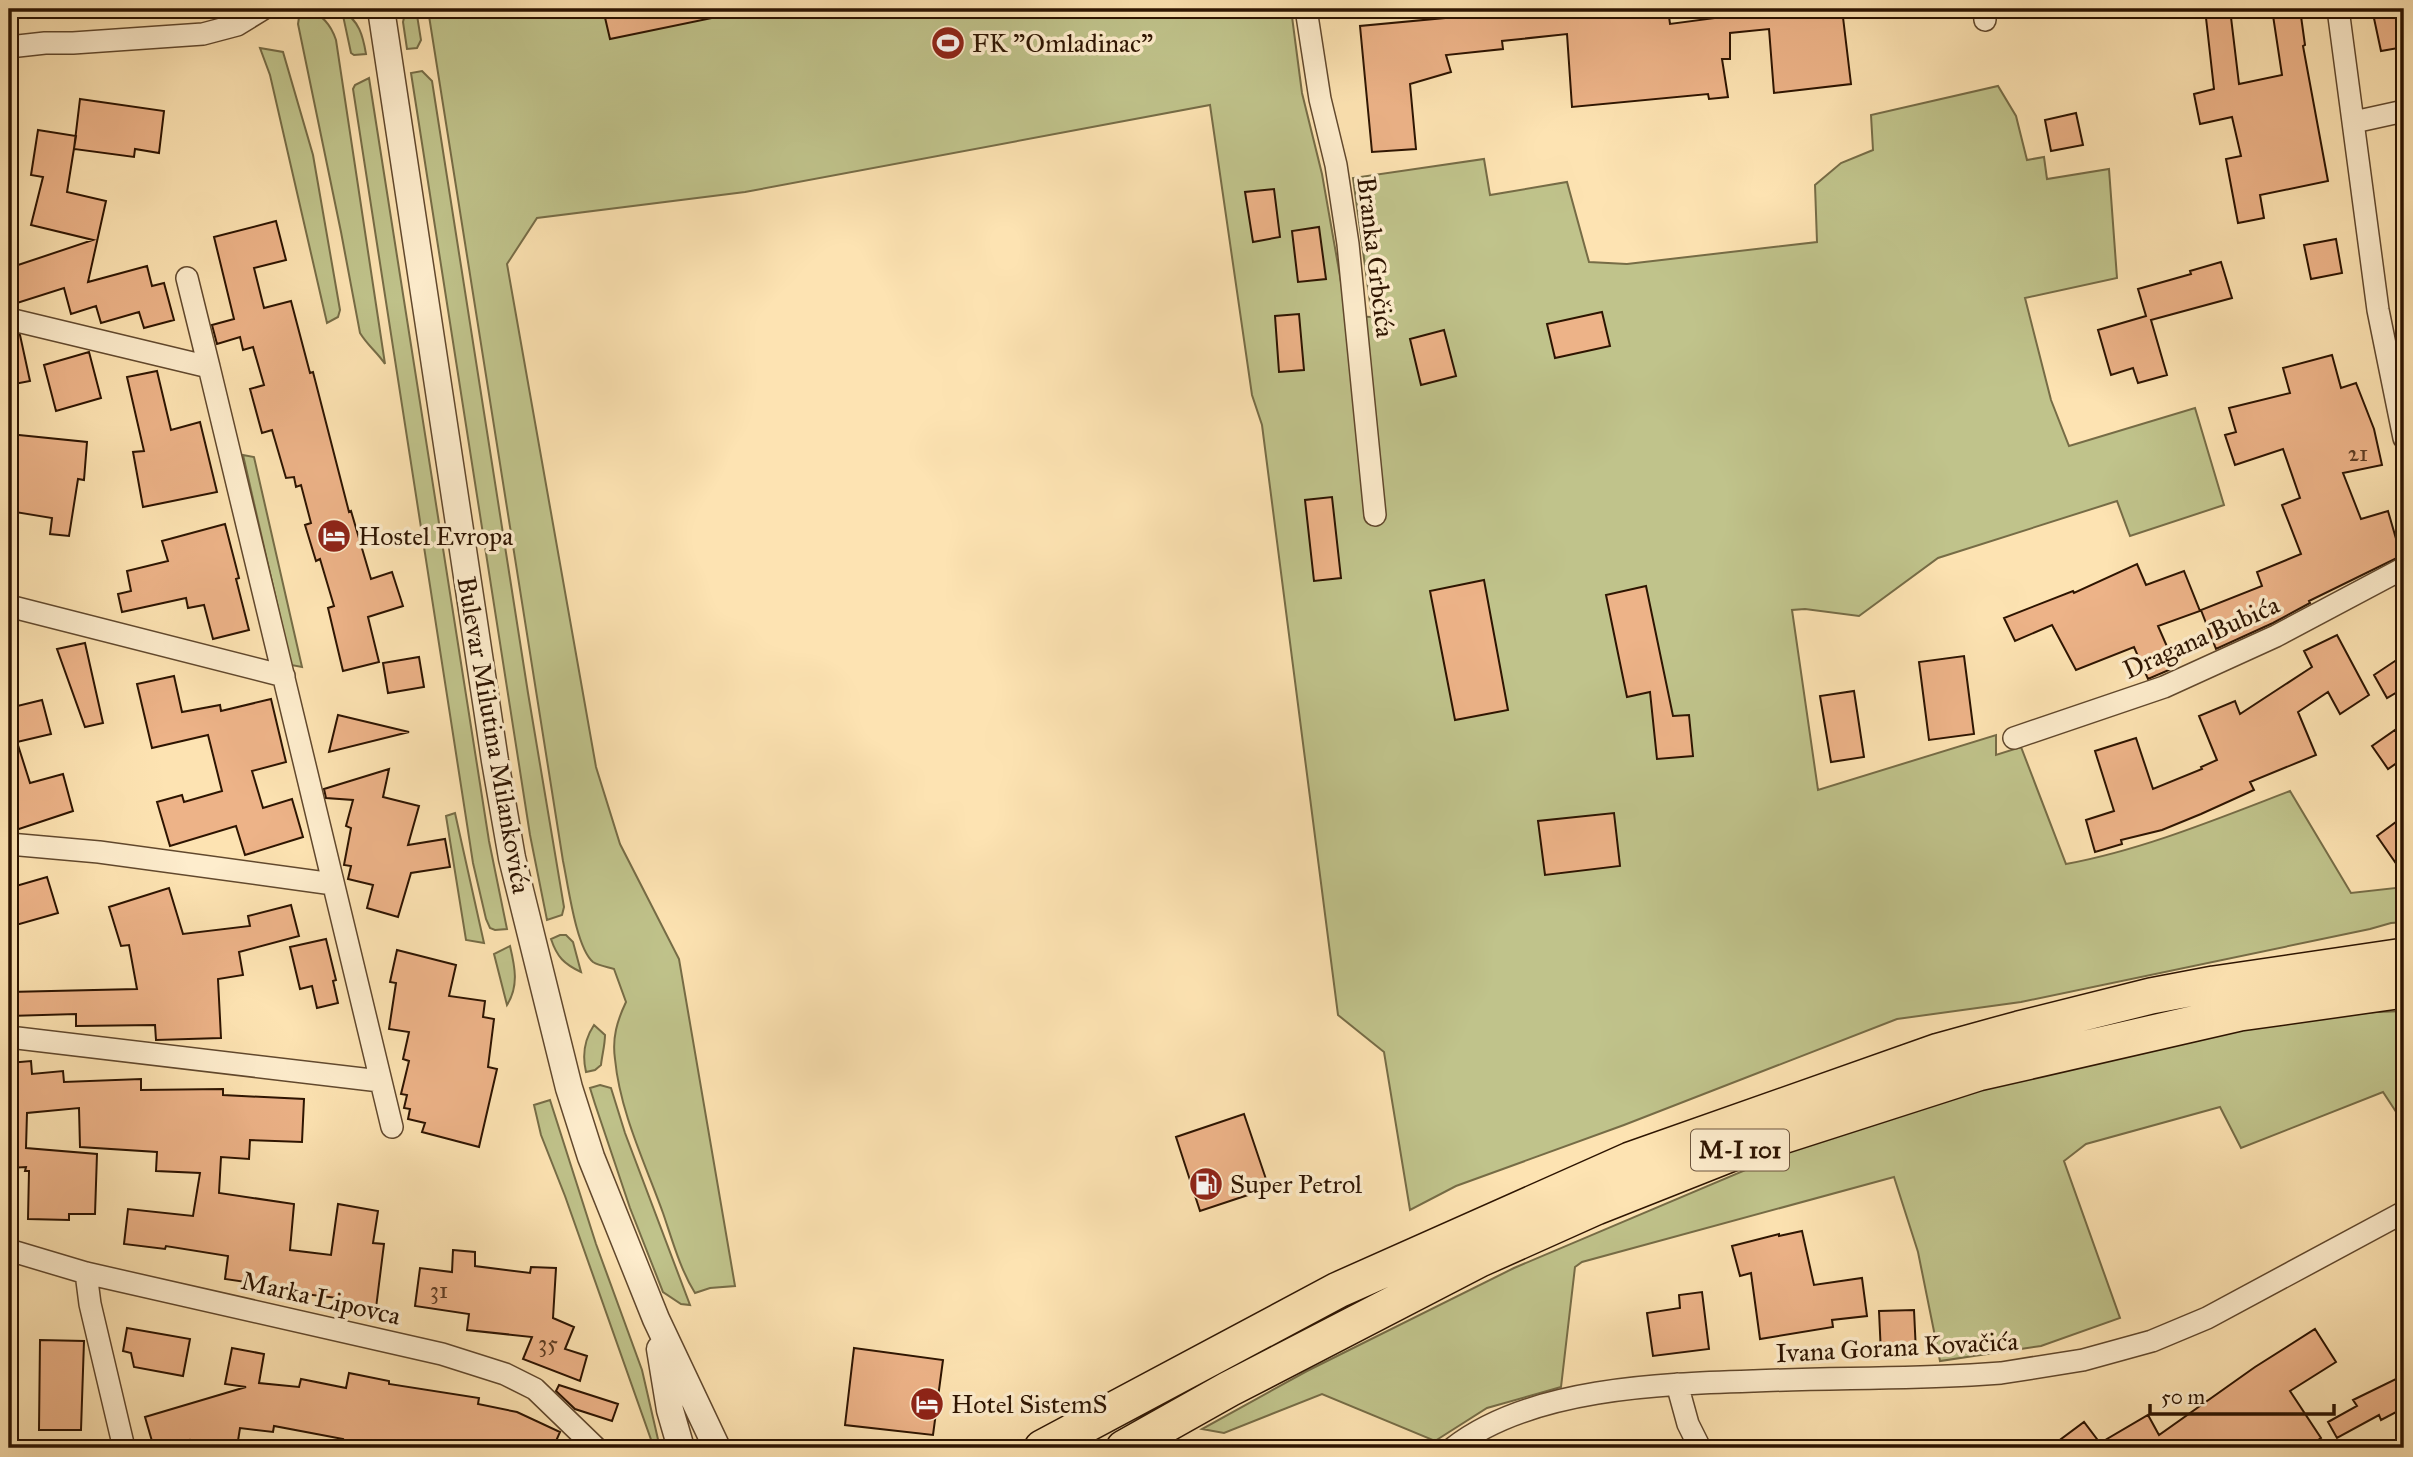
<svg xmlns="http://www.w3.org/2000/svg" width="2413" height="1457" viewBox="0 0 2413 1457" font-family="'IM FELL Great Primer',serif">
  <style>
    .green { fill: #c0c38b; stroke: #766c46; stroke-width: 2 }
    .building { fill: #edb388; stroke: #2d1401; stroke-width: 2 }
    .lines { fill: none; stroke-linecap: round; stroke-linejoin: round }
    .minor-casing { stroke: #61482d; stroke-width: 24 }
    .tertiary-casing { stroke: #61482d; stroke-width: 29 }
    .primary-casing { stroke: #2d1401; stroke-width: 38 }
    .minor { stroke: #feedcd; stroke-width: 21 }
    .tertiary { stroke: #feedcd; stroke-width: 26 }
    .primary { stroke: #fde3b2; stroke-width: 35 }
    .labels { text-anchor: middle; stroke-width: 7; stroke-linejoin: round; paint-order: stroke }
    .number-label { font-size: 23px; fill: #5d3c23 }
    .shield { fill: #feedcd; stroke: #6c553e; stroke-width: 2 }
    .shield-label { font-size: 24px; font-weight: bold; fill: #2d1401 }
    .poi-label { font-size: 26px; fill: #2d1401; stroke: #feedcd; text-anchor: start }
    .street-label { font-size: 26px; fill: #2d1401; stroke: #feedcd }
  </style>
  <rect width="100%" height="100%" fill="#fde3b2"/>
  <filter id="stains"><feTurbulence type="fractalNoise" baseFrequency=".00286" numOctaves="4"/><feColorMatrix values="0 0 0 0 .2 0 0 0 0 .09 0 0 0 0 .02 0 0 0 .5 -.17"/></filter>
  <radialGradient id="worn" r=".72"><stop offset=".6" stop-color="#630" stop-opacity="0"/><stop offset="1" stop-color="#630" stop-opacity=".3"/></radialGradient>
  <path class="green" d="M 406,9 L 416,9 L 421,40 L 417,48 L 407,49 L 403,22 Z
    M 433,9 L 1291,9 L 1302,93 L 1322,174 L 1347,316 L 1372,317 L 1353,178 L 1484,159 L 1490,195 L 1567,182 L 1589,262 L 1627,264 L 1817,242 L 1815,185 L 1841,163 L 1873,150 L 1871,115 L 1998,86 L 2016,116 L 2027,160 L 2044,157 L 2047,179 L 2109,169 L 2117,278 L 2025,298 L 2051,400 L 2069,446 L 2195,408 L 2224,505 L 2130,536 L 2117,501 L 1938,558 L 1859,616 L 1805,609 L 1792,610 L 1818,790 L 1996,735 L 1996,755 L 2021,747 L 2066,864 C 2142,850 2217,819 2290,791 L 2351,893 L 2404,887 L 2404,922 L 2391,923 L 2370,929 L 2021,1002 L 1897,1019 L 1624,1125 L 1456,1186 L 1410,1210 L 1384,1052 L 1338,1015 L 1262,425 L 1252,395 L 1210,105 L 745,192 L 537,218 L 507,264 L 596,767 L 620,844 L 679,959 L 735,1286 L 710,1288 L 695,1293 C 680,1269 672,1239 663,1213 C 645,1163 620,1112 615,1059 C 612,1038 617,1021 626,1002 L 614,969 C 608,967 599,966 593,962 C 576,948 568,884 563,861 L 429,16 Z
    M 307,10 C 322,14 331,25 336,40 L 385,364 C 377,352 368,346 360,333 L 341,232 L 298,24 L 300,11 Z
    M 342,11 C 359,20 363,36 366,54 L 354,55 L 351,53 Z
    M 260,48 L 283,52 L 313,155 L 340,310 L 338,317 L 327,323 L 270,75 Z
    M 422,71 L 432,81 L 528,693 L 564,907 L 562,915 L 547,920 L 530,835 L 411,73 Z
    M 369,78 L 489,841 L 507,929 L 495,930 L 490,928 L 486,919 L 473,863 L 353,89 L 355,85 Z
    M 243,455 L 254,457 L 302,667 L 291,665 Z
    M 455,813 L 484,943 L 466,940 L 446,816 Z
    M 560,935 L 566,935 L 573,942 L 581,972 C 564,964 557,957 551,939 Z
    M 510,946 C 515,967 519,986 507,1005 L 494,954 Z
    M 2404,1011 L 2404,1124 L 2383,1092 L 2241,1148 L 2220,1107 L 2086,1144 L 2064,1161 L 2120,1318 L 2041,1346 L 1940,1361 L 1918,1252 L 1894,1177 L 1582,1262 L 1575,1267 L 1561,1387 L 1487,1408 L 1435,1441 L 1322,1394 L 1224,1433 L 1202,1429 L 1307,1371 L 1514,1268 L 1847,1127 L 2058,1068 L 2218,1033 L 2327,1014 Z
    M 594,1025 L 605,1035 C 605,1045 602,1055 601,1065 L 595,1070 L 586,1072 C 582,1055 584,1040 594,1025 Z
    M 600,1085 L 611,1088 L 625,1133 L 690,1305 L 681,1304 L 663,1292 L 630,1208 L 595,1104 L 590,1088 Z
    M 550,1100 L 596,1244 L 642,1370 L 660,1448 L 654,1448 L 565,1196 L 541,1135 L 534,1105 Z"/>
  <path class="building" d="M 603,9 L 711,9 L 712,18 L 610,39 Z
    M 1474,9 L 1668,9 L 1670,24 L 1723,17 L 1722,9 L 1842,9 L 1851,84 L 1774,93 L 1769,29 L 1730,33 L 1730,59 L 1722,59 L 1728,97 L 1709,99 L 1708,94 L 1572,107 L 1567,34 L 1502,41 L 1503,49 L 1446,55 L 1451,72 L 1410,84 L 1416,149 L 1372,152 L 1360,26 L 1455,17 L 1454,11 Z
    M 2205,9 L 2230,9 L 2239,84 L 2282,75 L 2272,9 L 2300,9 L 2305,45 L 2303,46 L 2328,181 L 2260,195 L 2264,218 L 2238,223 L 2226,159 L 2241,156 L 2232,117 L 2200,124 L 2194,94 L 2214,89 Z
    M 2372,9 L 2404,9 L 2404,47 L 2381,51 Z
    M 80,99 L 164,111 L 159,153 L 135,149 L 134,157 L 74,149 Z
    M 2076,113 L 2083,145 L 2051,151 L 2045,120 Z
    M 38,130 L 76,136 L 67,192 L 106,201 L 88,282 L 147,266 L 152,286 L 164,283 L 174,320 L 144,328 L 139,312 L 101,323 L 96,306 L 71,314 L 64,288 L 17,303 L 9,278 L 9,268 L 93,240 L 31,225 L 43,177 L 31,175 Z
    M 1274,189 L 1280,237 L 1253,242 L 1245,192 Z
    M 276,221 L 286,260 L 254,268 L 264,308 L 291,301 L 310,373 L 313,372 L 349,512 L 351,511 L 371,579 L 392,572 L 403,606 L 368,617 L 379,662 L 343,671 L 328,608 L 334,606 L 320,559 L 316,561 L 305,525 L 311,523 L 301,485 L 296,487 L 294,477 L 286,478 L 272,430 L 262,433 L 250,389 L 264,385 L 253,347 L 243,350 L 240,337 L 217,344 L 212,325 L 234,319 L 214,237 Z
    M 1319,227 L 1326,279 L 1298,282 L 1292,231 Z
    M 2336,239 L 2342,273 L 2311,279 L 2304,245 Z
    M 2221,262 L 2232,298 L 2151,320 L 2167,375 L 2138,383 L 2133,368 L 2111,375 L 2098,330 L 2146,316 L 2138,289 L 2191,274 L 2190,271 Z
    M 1602,312 L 1610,346 L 1555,358 L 1547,324 Z
    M 1299,314 L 1304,370 L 1279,372 L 1275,316 Z
    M 1444,330 L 1456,376 L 1421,385 L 1410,339 Z
    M 9,332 L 20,335 L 30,381 L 9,385 Z
    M 89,352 L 101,398 L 56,411 L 44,365 Z
    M 2332,355 L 2341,388 L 2356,383 L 2374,429 L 2382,465 L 2343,473 L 2361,519 L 2388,511 L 2401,556 L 2309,601 L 2310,603 L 2273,623 L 2216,649 L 2201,610 L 2262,586 L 2257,572 L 2301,554 L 2282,505 L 2300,498 L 2283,449 L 2235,465 L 2225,435 L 2236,432 L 2229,408 L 2290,393 L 2283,368 Z
    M 157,371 L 171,430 L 200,422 L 217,492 L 143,507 L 133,452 L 144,451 L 127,377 Z
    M 9,434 L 87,442 L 84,480 L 78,479 L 69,536 L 50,534 L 52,518 L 9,511 Z
    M 1332,497 L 1341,578 L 1314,581 L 1305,500 Z
    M 225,524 L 239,578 L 236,579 L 249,630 L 213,639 L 204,605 L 188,608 L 186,598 L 122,612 L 118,594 L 131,591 L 127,571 L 168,561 L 162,541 Z
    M 2137,564 L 2146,585 L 2184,571 L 2200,611 L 2158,626 L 2176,667 L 2148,679 L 2134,647 L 2076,670 L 2052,625 L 2015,641 L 2004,618 L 2073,591 L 2074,593 Z
    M 1484,580 L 1508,710 L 1455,720 L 1430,591 Z
    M 1646,586 L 1673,716 L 1689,715 L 1693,756 L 1657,759 L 1650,692 L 1627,697 L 1606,595 Z
    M 2337,635 L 2369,695 L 2340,714 L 2328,692 L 2298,712 L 2316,755 L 2250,782 L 2254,790 L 2201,814 L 2162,830 L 2121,840 L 2122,844 L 2095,852 L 2086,820 L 2114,811 L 2095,751 L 2136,738 L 2153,789 L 2202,769 L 2201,767 L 2217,760 L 2199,716 L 2235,701 L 2240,714 L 2312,667 L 2304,651 Z
    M 85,643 L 103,723 L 85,727 L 57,649 Z
    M 2404,655 L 2404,688 L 2387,698 L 2374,675 Z
    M 1964,656 L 1974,734 L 1929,740 L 1919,662 Z
    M 419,657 L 424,687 L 388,693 L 383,663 Z
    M 174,676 L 182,712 L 220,705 L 221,711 L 271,699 L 286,762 L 252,771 L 263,808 L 292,799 L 303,837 L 245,855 L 236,826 L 170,846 L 157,802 L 182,795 L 184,802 L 222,791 L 208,735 L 152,748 L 137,684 Z
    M 1854,691 L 1864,757 L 1831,762 L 1820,696 Z
    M 42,700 L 51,734 L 17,742 L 30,783 L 63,774 L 73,811 L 16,830 L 9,805 L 9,708 Z
    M 338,715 L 409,732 L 329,752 Z
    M 2395,730 L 2404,744 L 2404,758 L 2388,769 L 2372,746 Z
    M 389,769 L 383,797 L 419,806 L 408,845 L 445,839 L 450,867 L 411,873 L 398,917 L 367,908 L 373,885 L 348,879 L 351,866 L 344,865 L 351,828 L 346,826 L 353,800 L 326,798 L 324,789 Z
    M 1614,813 L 1620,866 L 1545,875 L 1538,821 Z
    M 2404,816 L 2404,875 L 2377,836 Z
    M 47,877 L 58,913 L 9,927 L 9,888 Z
    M 169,888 L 183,934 L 250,926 L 248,916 L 291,905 L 299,936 L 239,952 L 243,975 L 218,979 L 221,1038 L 156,1040 L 155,1025 L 76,1026 L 76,1014 L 9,1016 L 9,992 L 137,989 L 129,945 L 121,946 L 109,907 Z
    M 326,939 L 336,980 L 333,981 L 338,1003 L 317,1008 L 312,986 L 300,989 L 290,947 Z
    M 397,950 L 456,965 L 449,996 L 485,1001 L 483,1017 L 494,1019 L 488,1067 L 497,1069 L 479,1147 L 422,1132 L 425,1123 L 408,1119 L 410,1109 L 404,1108 L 407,1095 L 401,1094 L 409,1061 L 403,1059 L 409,1032 L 389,1029 L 396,983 L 390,982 Z
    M 31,1061 L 32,1074 L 63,1071 L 64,1082 L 141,1079 L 141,1090 L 223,1089 L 223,1095 L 304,1099 L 302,1142 L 250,1140 L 249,1159 L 221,1157 L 219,1193 L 294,1204 L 290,1250 L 331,1255 L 338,1204 L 378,1211 L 373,1243 L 384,1244 L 376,1308 L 337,1304 L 338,1298 L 288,1292 L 288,1288 L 225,1279 L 228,1256 L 166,1246 L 165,1249 L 124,1244 L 128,1209 L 193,1216 L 200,1173 L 156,1171 L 157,1152 L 80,1147 L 79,1108 L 27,1113 L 26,1148 L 97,1154 L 95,1214 L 69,1214 L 69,1220 L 28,1219 L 29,1171 L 25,1171 L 26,1167 L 9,1168 L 9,1147 L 11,1147 L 9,1063 Z
    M 1244,1114 L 1269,1188 L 1200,1211 L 1176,1137 Z
    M 1802,1231 L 1814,1285 L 1862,1278 L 1867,1316 L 1832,1320 L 1833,1327 L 1760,1339 L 1751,1273 L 1740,1276 L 1732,1246 L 1779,1234 L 1779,1236 Z
    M 453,1250 L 475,1252 L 475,1266 L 530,1273 L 531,1267 L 556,1268 L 553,1318 L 574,1327 L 565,1349 L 587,1356 L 580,1381 L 523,1359 L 532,1337 L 467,1330 L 469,1314 L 415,1306 L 420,1268 L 452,1272 Z
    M 1702,1292 L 1709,1349 L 1653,1356 L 1647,1313 L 1680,1308 L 1679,1295 Z
    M 1914,1310 L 1916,1352 L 1881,1354 L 1879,1311 Z
    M 127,1328 L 190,1339 L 183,1376 L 134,1367 L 131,1353 L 123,1351 Z
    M 2315,1329 L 2336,1362 L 2290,1391 L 2321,1438 L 2306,1448 L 2049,1448 L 2084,1422 L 2100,1443 L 2148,1415 L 2159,1435 L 2255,1367 Z
    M 40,1340 L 84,1341 L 81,1430 L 39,1430 Z
    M 232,1348 L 264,1354 L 259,1383 L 299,1387 L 301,1379 L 346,1388 L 349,1373 L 389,1381 L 389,1384 L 479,1398 L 478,1404 L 517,1412 L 560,1432 L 553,1448 L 398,1448 L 369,1442 L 368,1448 L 341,1448 L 343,1439 L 274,1426 L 273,1432 L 240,1428 L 237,1447 L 191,1440 L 194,1448 L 154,1448 L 145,1417 L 246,1387 L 225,1384 Z
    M 854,1348 L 943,1360 L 933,1435 L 845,1425 Z
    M 2404,1375 L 2404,1408 L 2381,1420 L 2379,1415 L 2337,1438 L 2328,1422 L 2357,1406 L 2353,1400 Z
    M 559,1385 L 618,1404 L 612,1421 L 575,1409 L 556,1391 Z"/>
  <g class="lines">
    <g class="minor-casing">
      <path id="minor" d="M 1306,9 L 1320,99 L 1336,165 L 1348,244 L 1375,515
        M 1984,9 L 1985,20
        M 2338,9 L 2378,310 L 2404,438
        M 9,47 L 45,43 L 73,43 L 203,34 L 237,25 L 263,9
        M 2354,122 L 2404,111
        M 187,278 L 209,367
        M 9,319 L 209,367 L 392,1127
        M 9,606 L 284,676
        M 2014,738 L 2164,687 L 2276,636 L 2404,568
        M 9,844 L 99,852 L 333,884
        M 9,1037 L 380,1081
        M 9,1250 L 86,1273 L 442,1354 L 505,1374 L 535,1389 L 596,1448
        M 86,1273 L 90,1304 L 124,1448
        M 1677,1384 L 1688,1424 L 1700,1448
        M 1453,1448 C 1530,1388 1660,1384 1754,1381 C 1826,1378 1899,1379 1971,1375 L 2001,1373 L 2083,1360 L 2152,1341 L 2207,1318 L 2404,1212"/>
    </g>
    <g class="tertiary-casing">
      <path id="tertiary" d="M 381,9 L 495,761 L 512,858 L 569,1088 L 591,1157 L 656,1319 L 717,1448
        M 660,1349 L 670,1410 L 681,1448"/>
    </g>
    <g class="primary-casing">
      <path id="primary" d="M 1042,1448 L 1338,1290 L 1630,1160 L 1939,1051 L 2019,1029 L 2151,996 L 2214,984 L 2404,956
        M 1124,1448 L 1229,1389 L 1480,1259 L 1596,1207 L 1745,1148 L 1978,1073 L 2240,1013 L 2404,990"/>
    </g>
    <use href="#minor" class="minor"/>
    <use href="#tertiary" class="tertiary"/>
    <use href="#primary" class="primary"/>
  </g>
  <defs>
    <g id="stadium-disc" transform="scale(1.75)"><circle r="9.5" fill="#8f2418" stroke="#feedcd"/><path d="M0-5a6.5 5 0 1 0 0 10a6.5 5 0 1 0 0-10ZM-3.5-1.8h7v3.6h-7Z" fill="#fff"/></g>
    <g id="hotel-disc" transform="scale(1.75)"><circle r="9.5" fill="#8f2418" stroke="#feedcd"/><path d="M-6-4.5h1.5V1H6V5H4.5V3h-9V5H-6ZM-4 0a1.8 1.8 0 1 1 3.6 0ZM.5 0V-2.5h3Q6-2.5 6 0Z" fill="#fff"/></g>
    <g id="fuel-disc" transform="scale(1.75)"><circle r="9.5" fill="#8f2418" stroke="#feedcd"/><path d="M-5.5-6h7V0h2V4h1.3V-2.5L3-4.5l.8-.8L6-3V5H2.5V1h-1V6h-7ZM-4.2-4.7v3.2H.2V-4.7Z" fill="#fff"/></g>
  </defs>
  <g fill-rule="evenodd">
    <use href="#stadium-disc" x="948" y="43"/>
    <use href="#hotel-disc" x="334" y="536"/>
    <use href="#fuel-disc" x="1206" y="1184"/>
    <use href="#hotel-disc" x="927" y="1404"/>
  </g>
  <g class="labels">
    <g class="number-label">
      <text x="2358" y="461">21</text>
      <text x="439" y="1298">31</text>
      <text x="548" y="1351">35</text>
    </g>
    <rect class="shield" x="1691" y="1129.5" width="98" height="41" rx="5"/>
    <g class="shield-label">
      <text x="1740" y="1158">M-I 101</text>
    </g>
    <g class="poi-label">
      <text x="972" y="52">FK "Omladinac"</text>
      <text x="358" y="545">Hostel Evropa</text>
      <text x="1230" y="1193">Super Petrol</text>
      <text x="951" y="1413">Hotel SistemS</text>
    </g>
    <g class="street-label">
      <text transform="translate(1376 257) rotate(83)" y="9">Branka Grbčića</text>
      <text transform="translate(2201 637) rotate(-24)" y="9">Dragana Bubića</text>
      <text transform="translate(494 735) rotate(80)" y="9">Bulevar Milutina Milankovića</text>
      <text transform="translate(321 1298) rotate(13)" y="9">Marka Lipovca</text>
      <text transform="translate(1897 1347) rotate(-3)" y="9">Ivana Gorana Kovačića</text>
    </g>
  </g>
  <rect width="2413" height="1457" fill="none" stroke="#fde3b2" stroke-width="35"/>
  <rect x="10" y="10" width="2392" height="1436" fill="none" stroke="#2d1401" stroke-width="3.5"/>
  <rect x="18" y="18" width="2378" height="1422" fill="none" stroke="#2d1401" stroke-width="2"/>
  <path d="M2150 1404v10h184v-10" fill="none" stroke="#2d1401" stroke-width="3.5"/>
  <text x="2161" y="1404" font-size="21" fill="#2d1401" stroke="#feedcd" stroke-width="5" paint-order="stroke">50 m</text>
  <rect width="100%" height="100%" filter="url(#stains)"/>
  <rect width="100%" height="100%" fill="url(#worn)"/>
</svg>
